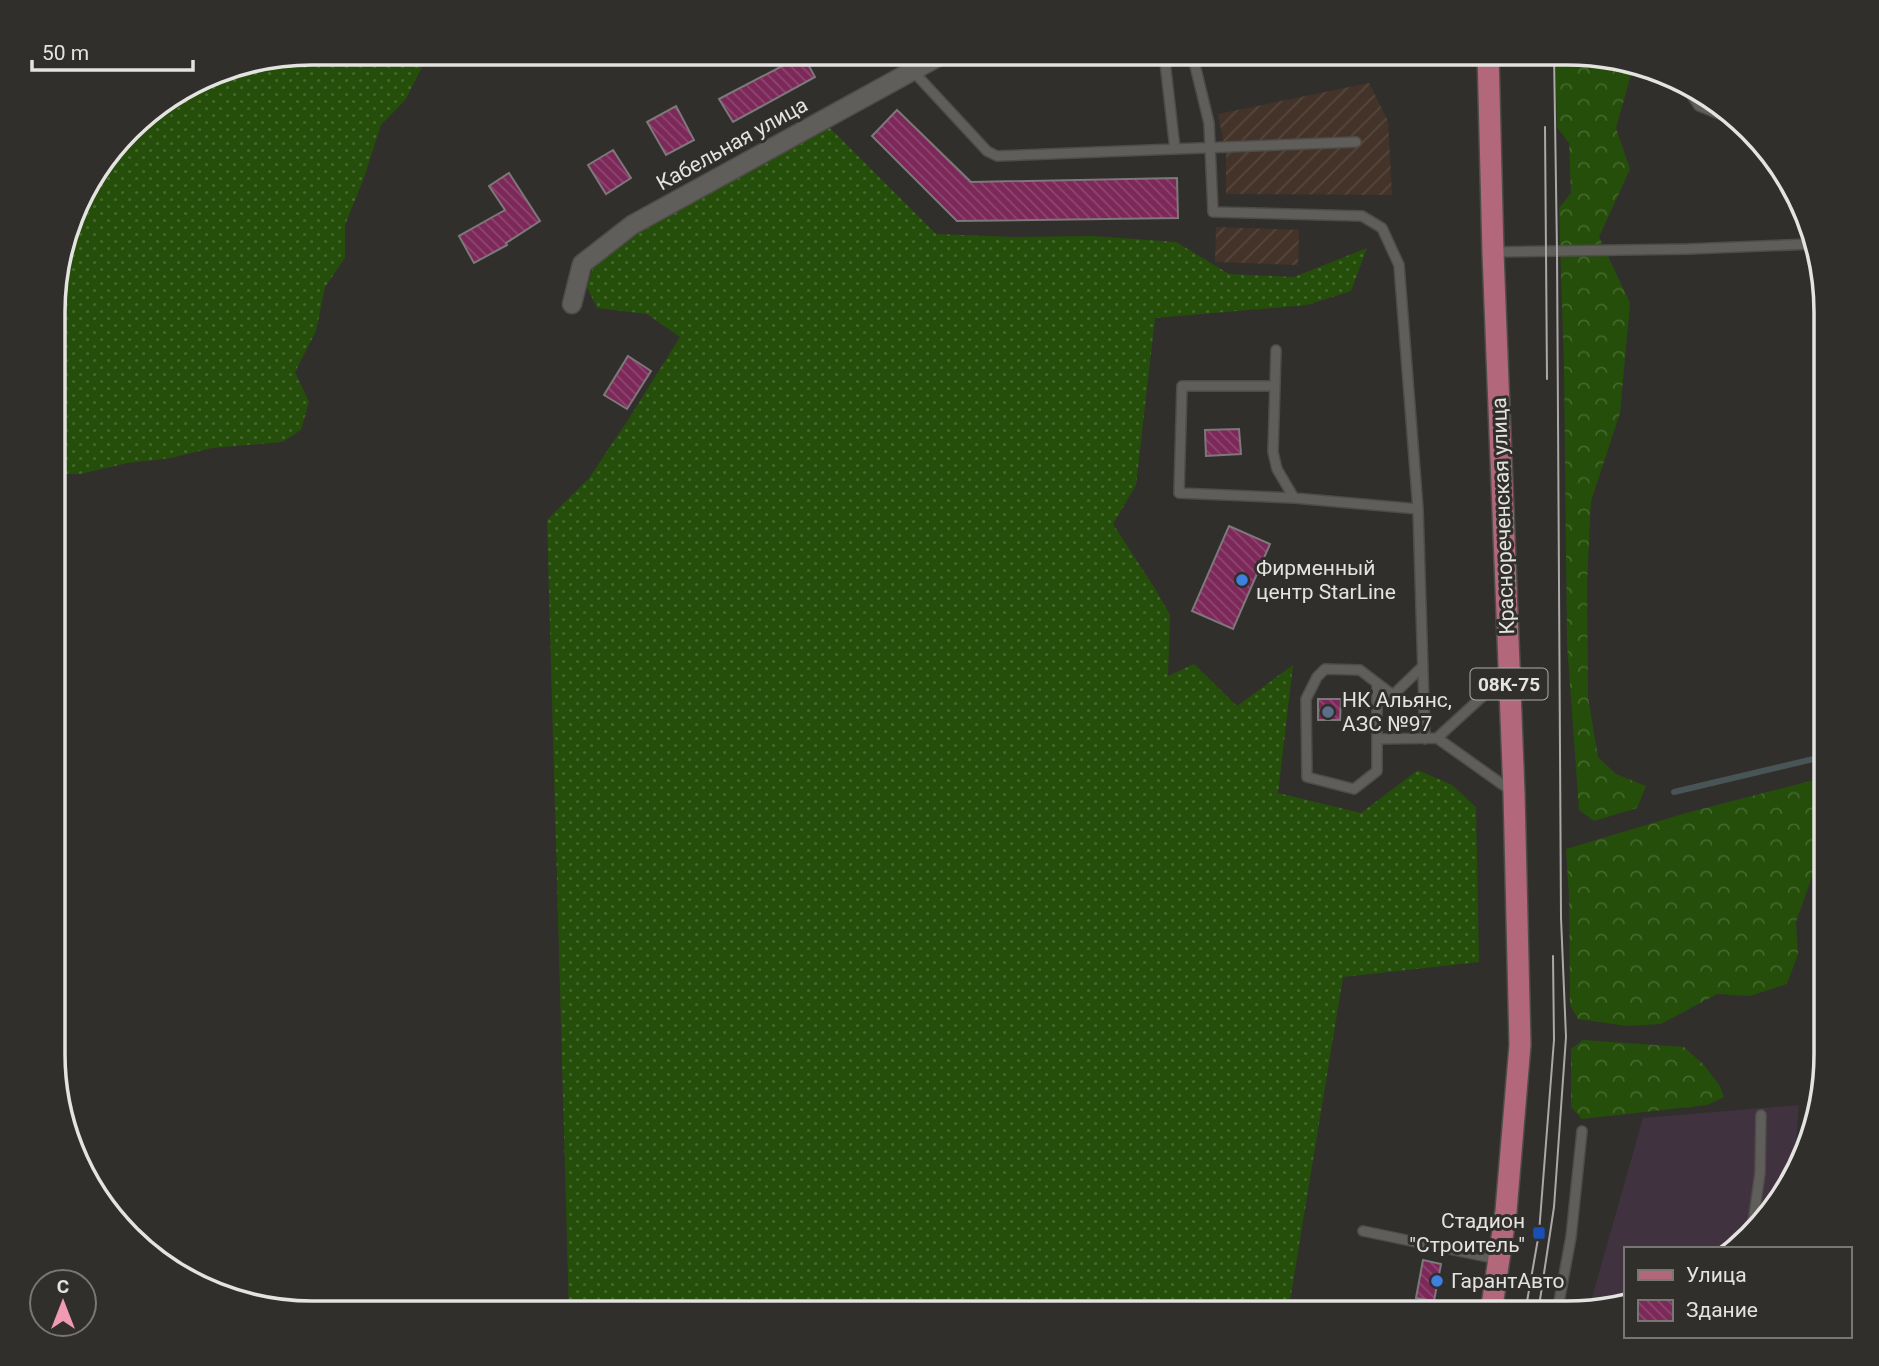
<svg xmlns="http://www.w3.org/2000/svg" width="1879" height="1366" viewBox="0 0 1879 1366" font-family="Roboto,sans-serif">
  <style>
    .commercial { fill: #40323f }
    .industrial { fill: url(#industrial-furrows) }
    .grass { fill: url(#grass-dots) }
    .forest { fill: url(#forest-crowns) }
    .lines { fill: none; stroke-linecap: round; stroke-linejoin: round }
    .stream { stroke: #485456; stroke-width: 6 }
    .building { fill: url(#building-back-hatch); stroke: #7d787a; stroke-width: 2 }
    .service-casing { stroke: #4e4c49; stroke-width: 12 }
    .minor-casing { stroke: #4e4c49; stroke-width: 21 }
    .primary-casing { stroke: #4e4c49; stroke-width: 24 }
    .service { stroke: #605e5a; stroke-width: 9 }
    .minor { stroke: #605e5a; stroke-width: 18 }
    .primary { stroke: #b2677b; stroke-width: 21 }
    .tram { stroke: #aaa9a7; stroke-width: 2 }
    .shop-dot { fill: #3f7fe0; stroke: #312f2c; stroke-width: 2.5 }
    .service-dot { fill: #5c6f8a; stroke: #312f2c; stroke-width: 2.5 }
    .transit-dot { fill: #1a4fb4; stroke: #312f2c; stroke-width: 2.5 }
    .labels { text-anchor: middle; stroke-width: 6; stroke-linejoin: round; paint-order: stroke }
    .shield { fill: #312f2c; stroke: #aeadab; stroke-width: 2 }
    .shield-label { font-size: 19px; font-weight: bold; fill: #e4e3e1 }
    .street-label { font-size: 21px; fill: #e4e3e1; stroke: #312f2c }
    .poi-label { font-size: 21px; fill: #e4e3e1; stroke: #312f2c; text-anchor: start }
    .rim { fill: none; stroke: #e4e3e1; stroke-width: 3.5 }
  </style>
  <defs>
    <pattern id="industrial-furrows" width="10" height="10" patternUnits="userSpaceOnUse" patternTransform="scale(1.75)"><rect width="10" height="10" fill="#443328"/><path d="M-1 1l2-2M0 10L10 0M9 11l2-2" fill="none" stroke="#56473d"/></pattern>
    <pattern id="grass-dots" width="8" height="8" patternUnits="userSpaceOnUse" patternTransform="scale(1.75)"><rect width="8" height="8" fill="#254e0a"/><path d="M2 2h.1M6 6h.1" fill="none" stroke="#44672d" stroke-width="1.8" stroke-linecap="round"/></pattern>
    <pattern id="forest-crowns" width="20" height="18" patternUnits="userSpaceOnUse" patternTransform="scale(1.75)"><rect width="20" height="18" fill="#254e0a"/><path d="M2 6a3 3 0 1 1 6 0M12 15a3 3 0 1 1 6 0" fill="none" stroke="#44672d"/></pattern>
    <pattern id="building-back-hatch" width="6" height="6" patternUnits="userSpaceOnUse" patternTransform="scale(1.75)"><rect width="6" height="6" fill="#7c2859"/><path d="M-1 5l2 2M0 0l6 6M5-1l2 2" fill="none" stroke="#8e4771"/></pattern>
  </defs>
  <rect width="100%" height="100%" fill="#312f2c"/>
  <path class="commercial" d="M 1799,1105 L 1793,1178 L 1773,1212 L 1728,1249 L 1625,1249 L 1625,1300 L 1589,1308 L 1643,1118 Z"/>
  <path class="industrial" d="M 1369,83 L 1388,121 L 1392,195 L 1226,194 L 1226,155 L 1218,114 Z
    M 1216,227 L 1299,230 L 1298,265 L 1215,262 Z"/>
  <path class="grass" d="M 312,53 L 429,53 L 406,99 L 381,125 L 364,178 L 345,225 L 345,258 L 325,287 L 316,331 L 295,372 L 309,402 L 301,430 L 282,442 L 212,448 L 171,458 L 128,463 L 80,474 L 55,474 L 55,279 L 79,197 L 141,117 L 213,72 Z
    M 828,126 L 936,234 L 1014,237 L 1093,236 L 1176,242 L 1229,274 L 1294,277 L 1367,248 L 1351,291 L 1307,305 L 1155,318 L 1136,485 L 1113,524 L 1154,587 L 1170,615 L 1168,676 L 1194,664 L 1237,706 L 1293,665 L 1278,793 L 1361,813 L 1418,770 L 1452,785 L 1476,807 L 1479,962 L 1343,977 L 1288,1313 L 569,1313 L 547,520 L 589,478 L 628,420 L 680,337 L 647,314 L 597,308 L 587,287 L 593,267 L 640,229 Z
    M 1826,885 L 1826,981 L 1818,977 L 1813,935 Z
    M 1826,1050 L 1826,1071 L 1811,1135 L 1816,1079 Z"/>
  <path class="forest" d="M 1555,53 L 1584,53 L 1632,64 L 1632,71 L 1616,128 L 1630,169 L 1599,237 L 1630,303 L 1620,413 L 1591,501 L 1587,583 L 1588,697 L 1598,757 L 1616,774 L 1646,786 L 1637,808 L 1594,821 L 1579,810 L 1567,644 L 1564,366 L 1559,208 L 1571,193 L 1569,143 L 1557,127 Z
    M 1826,777 L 1826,837 L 1796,922 L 1798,954 L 1787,984 L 1750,996 L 1717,994 L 1661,1024 L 1627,1026 L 1578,1019 L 1570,1005 L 1569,896 L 1566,849 L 1686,813 Z
    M 1583,1040 L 1684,1047 L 1704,1065 L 1720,1086 L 1724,1097 L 1707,1105 L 1582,1119 L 1571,1107 L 1571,1049 Z"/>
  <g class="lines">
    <path class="stream" d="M 1674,792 L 1826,756"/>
  </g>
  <path class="building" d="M 780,53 L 802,53 L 815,77 L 733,122 L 719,99 L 786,64 Z
    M 676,106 L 694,140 L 666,155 L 647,122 Z
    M 897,110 L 971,182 L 1177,178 L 1178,218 L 957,221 L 872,136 Z
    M 613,150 L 631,178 L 606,194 L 588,165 Z
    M 509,173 L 540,221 L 506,243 L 507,245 L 474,263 L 459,236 L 505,210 L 489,186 Z
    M 628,356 L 651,371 L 627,409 L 604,395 Z
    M 1239,429 L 1241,454 L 1206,456 L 1205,430 Z
    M 1229,526 L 1270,544 L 1233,629 L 1192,611 Z
    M 1318,699 L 1341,699 L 1340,720 L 1318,720 Z
    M 1423,1260 L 1441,1264 L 1434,1301 L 1416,1298 Z"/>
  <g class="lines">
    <g class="service-casing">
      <path id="service" d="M 1192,53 L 1209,123 L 1213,212 L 1362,216 L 1382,228 L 1399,265 L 1418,509 L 1425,739
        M 912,70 L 987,151 L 997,156 L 1175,149 L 1164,53
        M 1693,88 L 1691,94 L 1699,106 L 1737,121
        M 1175,149 L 1356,142
        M 1495,252 L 1688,249 L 1812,244
        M 1276,350 L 1273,452 L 1277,469 L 1294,498 L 1418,509
        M 1275,386 L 1182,386 L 1179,493 L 1294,498
        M 1377,683 L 1393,695 L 1423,666
        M 1437,738 L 1513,792
        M 1377,739 L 1377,771 L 1354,789 L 1307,777 L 1306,699 L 1317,677 L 1325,669 L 1360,670 L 1377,683 L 1377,739 L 1437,738 L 1507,674
        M 1752,1230 L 1760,1173 L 1761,1115
        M 1363,1231 L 1497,1259
        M 1557,1313 L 1571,1237 L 1582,1131"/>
    </g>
    <g class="minor-casing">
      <path id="minor" d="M 572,304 L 582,264 L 632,225 L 945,53"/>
    </g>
    <g class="primary-casing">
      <path id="primary" d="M 1488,53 L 1493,253 L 1514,793 L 1520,1045 L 1506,1211 L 1491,1313"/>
    </g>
    <use href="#service" class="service"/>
    <use href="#minor" class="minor"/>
    <use href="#primary" class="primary"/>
    <path class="tram" d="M 1545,127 L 1547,379
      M 1525,1313 L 1539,1233 L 1554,1040 L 1553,956
      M 1538,1313 L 1554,1207 L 1566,1037 L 1561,918 L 1557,251 L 1554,53"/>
  </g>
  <g class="shop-dot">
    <circle cx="1242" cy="580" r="7"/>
    <circle cx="1437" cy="1281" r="7"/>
  </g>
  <circle class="service-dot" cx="1328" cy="712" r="7"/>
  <rect class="transit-dot" x="1532" y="1226" width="14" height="14" rx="3.5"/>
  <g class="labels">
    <rect class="shield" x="1470.5" y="668.5" width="77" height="31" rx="5"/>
    <g class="shield-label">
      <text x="1509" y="691">08К-75</text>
    </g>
    <g class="street-label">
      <text transform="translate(732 144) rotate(-29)" y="7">Кабельная улица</text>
      <text transform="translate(1503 516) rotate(-92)" y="7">Краснореченская улица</text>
    </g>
    <g class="poi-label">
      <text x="1256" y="575">Фирменный<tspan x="1256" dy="24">центр StarLine</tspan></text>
      <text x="1342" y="707">НК Альянс,<tspan x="1342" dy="24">АЗС №97</tspan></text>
      <text x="1525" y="1228" text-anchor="end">Стадион<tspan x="1525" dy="24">"Строитель"</tspan></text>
      <text x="1451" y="1288">ГарантАвто</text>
    </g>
  </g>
  <path d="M0 0H1879V1366H0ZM312 65H1567A247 247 0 0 1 1814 312V1054A247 247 0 0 1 1567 1301H312A247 247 0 0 1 65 1054V312A247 247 0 0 1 312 65Z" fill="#312f2c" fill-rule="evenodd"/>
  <path class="rim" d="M312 65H1567A247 247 0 0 1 1814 312V1054A247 247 0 0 1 1567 1301H312A247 247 0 0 1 65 1054V312A247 247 0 0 1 312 65Z"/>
  <rect x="1624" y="1247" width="228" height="91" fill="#312f2c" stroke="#797774" stroke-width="2"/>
  <rect x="1638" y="1270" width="35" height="10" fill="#b2677b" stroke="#797774" stroke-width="2"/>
  <text x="1686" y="1282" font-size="21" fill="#e4e3e1">Улица</text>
  <rect x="1638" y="1300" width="35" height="21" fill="url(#building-back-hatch)" stroke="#797774" stroke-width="2"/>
  <text x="1686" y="1317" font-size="21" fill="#e4e3e1">Здание</text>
  <g transform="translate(63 1303)"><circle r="33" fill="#312f2c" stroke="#797774" stroke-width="2"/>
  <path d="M0-5L12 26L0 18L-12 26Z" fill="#f09ab5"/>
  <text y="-10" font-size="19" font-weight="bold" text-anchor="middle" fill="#e4e3e1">С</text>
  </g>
  <path d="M32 60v10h161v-10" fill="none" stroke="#e4e3e1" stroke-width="3.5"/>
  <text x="42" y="60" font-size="21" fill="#e4e3e1" stroke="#312f2c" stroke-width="5" paint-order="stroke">50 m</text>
</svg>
